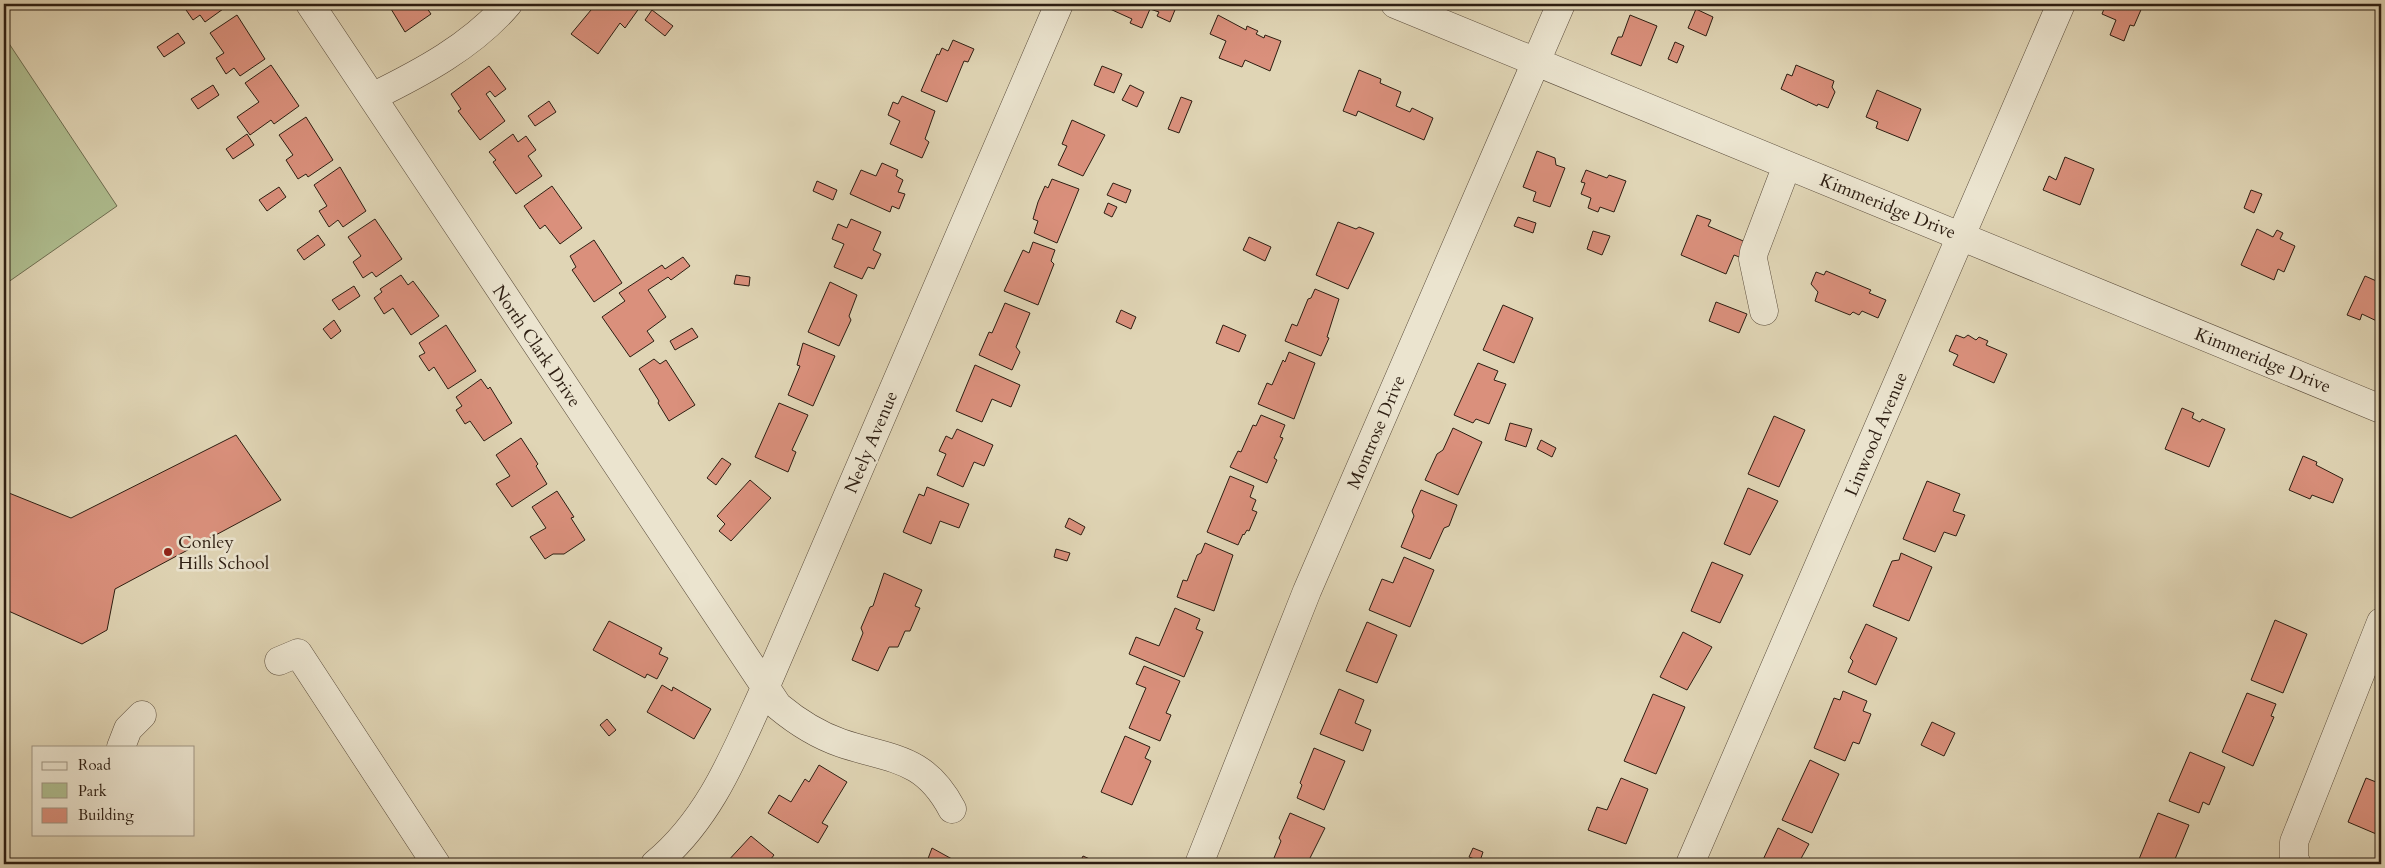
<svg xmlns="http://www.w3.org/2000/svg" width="2385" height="868" viewBox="0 0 2385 868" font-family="Cardo,serif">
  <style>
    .green { fill: #afbe90; stroke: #6e6e51 }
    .building { fill: #da907c; stroke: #2d1e12 }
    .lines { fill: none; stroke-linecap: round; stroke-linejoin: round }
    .minor-casing { stroke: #5a4c3b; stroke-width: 29 }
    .minor { stroke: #ebe4cf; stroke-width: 28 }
    .poi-dot { fill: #8f2418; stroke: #ebe4cf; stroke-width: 2 }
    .labels { text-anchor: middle; stroke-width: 5; stroke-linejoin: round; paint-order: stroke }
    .street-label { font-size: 18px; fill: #2d1e12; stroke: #ebe4cf }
    .poi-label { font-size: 18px; fill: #2d1e12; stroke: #ebe4cf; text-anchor: start }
  </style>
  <rect width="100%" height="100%" fill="#e0d5b5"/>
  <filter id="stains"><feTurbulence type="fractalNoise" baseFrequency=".004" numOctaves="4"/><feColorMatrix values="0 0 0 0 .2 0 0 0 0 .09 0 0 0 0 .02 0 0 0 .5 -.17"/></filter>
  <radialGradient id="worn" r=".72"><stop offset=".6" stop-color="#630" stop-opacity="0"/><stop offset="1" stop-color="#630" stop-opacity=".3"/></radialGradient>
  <path class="green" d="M 4,36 L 117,206 L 4,285 Z"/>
  <path class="building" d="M 189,4 L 230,4 L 205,22 L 200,15 L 193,20 L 184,7 Z
    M 388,4 L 424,4 L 431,14 L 405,32 Z
    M 596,4 L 636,4 L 640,7 L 625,28 L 620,23 L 598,54 L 571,34 Z
    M 1099,4 L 1174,4 L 1177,5 L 1170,22 L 1157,16 L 1159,12 L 1150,9 L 1142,28 L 1130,23 L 1132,19 Z
    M 2106,4 L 2143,5 L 2134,26 L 2130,25 L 2124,41 L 2110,35 L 2116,20 L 2102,14 Z
    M 1696,9 L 1713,17 L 1706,36 L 1688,28 Z
    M 652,10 L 673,26 L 665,36 L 645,20 Z
    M 237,15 L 265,59 L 240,76 L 234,68 L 226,74 L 216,58 L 224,53 L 210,33 Z
    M 1218,15 L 1246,30 L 1247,26 L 1258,31 L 1256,34 L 1264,38 L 1265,35 L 1281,41 L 1270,71 L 1245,60 L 1242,67 L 1219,58 L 1226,41 L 1210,34 Z
    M 1630,15 L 1657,26 L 1641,66 L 1611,54 L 1618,37 L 1622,37 Z
    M 178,33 L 185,43 L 164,57 L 157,47 Z
    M 953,40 L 974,49 L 968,62 L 964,61 L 947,102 L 921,91 L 937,54 L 939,55 L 942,48 L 948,51 Z
    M 1675,42 L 1684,46 L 1677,63 L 1668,59 Z
    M 271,65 L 299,106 L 274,124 L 271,120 L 250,135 L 237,117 L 259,102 L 245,83 Z
    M 1796,65 L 1834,81 L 1832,87 L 1835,92 L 1828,108 L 1818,104 L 1817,106 L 1781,89 L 1787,74 L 1792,76 Z
    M 489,66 L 506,89 L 495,97 L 490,91 L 486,94 L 505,121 L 480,140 L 458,111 L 461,109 L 451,94 Z
    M 1102,66 L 1122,74 L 1114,93 L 1094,85 Z
    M 1359,70 L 1381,79 L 1380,83 L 1401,92 L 1396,106 L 1410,112 L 1412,108 L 1433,118 L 1424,140 L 1358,111 L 1356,116 L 1343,111 Z
    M 213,85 L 219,95 L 198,109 L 191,99 Z
    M 1130,85 L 1144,92 L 1137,107 L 1122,100 Z
    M 1877,90 L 1921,109 L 1908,141 L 1876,128 L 1878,122 L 1866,117 Z
    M 902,96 L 935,111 L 925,139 L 929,142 L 922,158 L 890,144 L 900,121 L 888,115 L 893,102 L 898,104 Z
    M 1181,97 L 1192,101 L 1179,133 L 1168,129 Z
    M 549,101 L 556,112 L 535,126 L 528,116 Z
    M 306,117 L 333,160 L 308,177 L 306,174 L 298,179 L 286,160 L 293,155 L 279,135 Z
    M 1072,120 L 1105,135 L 1083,176 L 1058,165 L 1067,146 L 1062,144 Z
    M 247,134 L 254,145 L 233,159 L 226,149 Z
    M 513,134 L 518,142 L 526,136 L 536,150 L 528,156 L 542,176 L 516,194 L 493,162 L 496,160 L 489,152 Z
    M 1537,151 L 1555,158 L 1556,165 L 1565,168 L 1550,207 L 1533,201 L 1536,192 L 1523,187 Z
    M 2065,157 L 2094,169 L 2080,205 L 2043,190 L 2049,176 L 2056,180 Z
    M 882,163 L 898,170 L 896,176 L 903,180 L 898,192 L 905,194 L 899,209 L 892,206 L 890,212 L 850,194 L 861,170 L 876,176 Z
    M 340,167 L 366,211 L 343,227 L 338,220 L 329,227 L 319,211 L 327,206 L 314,185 Z
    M 1586,170 L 1607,178 L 1609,175 L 1626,181 L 1614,212 L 1600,207 L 1598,212 L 1588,208 L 1591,198 L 1581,194 L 1585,183 L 1581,182 Z
    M 1052,179 L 1079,189 L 1057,243 L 1034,233 L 1038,221 L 1033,219 L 1038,202 L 1045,186 L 1048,188 Z
    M 817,181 L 837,190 L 833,200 L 813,191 Z
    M 1113,183 L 1131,190 L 1126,203 L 1107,195 Z
    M 552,186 L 582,228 L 560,244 L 545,225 L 540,229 L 524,206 Z
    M 279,187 L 286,197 L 267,211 L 259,200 Z
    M 2251,190 L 2262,194 L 2254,213 L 2244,208 Z
    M 1108,203 L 1117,207 L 1112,217 L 1104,213 Z
    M 1697,215 L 1711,220 L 1708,226 L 1748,243 L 1742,258 L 1734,255 L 1726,274 L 1681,255 Z
    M 1518,217 L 1536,223 L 1533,233 L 1514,226 Z
    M 375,219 L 402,259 L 376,277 L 372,272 L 363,278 L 353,262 L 361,256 L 348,237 Z
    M 851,219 L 881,232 L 873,250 L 881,254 L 874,269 L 868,267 L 862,279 L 834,267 L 844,244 L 832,239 L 838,224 L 847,228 Z
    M 1338,222 L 1356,229 L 1359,227 L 1374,233 L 1348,289 L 1316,275 Z
    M 2257,229 L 2273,237 L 2277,230 L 2283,233 L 2280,239 L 2295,246 L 2284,272 L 2278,269 L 2274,280 L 2241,265 Z
    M 1593,231 L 1610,236 L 1602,255 L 1587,249 Z
    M 318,235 L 325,245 L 304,260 L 297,250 Z
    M 1249,237 L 1271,247 L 1265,261 L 1243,250 Z
    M 594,240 L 622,283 L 594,302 L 572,270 L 576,267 L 570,256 Z
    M 1033,242 L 1055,250 L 1051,261 L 1054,264 L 1038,305 L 1004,291 L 1023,250 L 1029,253 Z
    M 683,257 L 690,266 L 671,280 L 668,277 L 648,290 L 666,317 L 647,331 L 654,341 L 630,357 L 602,317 L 625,301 L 619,293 L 662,265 L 665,269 Z
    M 1826,271 L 1871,290 L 1869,293 L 1886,300 L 1878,318 L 1862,311 L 1859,315 L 1853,312 L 1850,315 L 1815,301 L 1818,292 L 1811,284 L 1816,272 L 1824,275 Z
    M 401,275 L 408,285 L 413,281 L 439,316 L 411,335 L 393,308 L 384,314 L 374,298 L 382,292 L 380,289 Z
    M 736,275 L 750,277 L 749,286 L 734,284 Z
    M 2365,276 L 2381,283 L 2381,323 L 2362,314 L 2360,320 L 2347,315 Z
    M 830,282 L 857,295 L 849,316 L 851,320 L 839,346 L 808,332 Z
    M 354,286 L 360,296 L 339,310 L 332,300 Z
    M 1315,289 L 1339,299 L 1327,337 L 1329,338 L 1321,356 L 1285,341 L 1292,324 L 1297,326 L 1308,299 L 1311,298 Z
    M 1716,302 L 1747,314 L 1739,333 L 1709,321 Z
    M 1005,303 L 1030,313 L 1016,347 L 1020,352 L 1012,370 L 979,355 L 989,332 L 992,333 Z
    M 1503,305 L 1533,318 L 1514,363 L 1483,350 Z
    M 1121,310 L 1136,317 L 1131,329 L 1116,322 Z
    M 334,320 L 341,331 L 331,339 L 323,329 Z
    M 446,325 L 476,371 L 448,389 L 434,367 L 429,371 L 419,356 L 425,353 L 419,343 Z
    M 1223,325 L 1246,335 L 1239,352 L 1216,343 Z
    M 692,328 L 698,337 L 675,350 L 670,341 Z
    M 1956,335 L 1964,338 L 1968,335 L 1976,340 L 1979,337 L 1988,341 L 1986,345 L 2007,354 L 1994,383 L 1953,365 L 1958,355 L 1949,351 Z
    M 803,343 L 835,356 L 813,406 L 788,395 L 800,366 L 797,365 Z
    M 1289,352 L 1315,363 L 1294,419 L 1258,404 L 1267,383 L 1272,385 L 1283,360 L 1285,362 Z
    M 654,359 L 660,364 L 666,360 L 695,405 L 669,421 L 658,403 L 659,401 L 639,369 Z
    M 1478,363 L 1498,371 L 1494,380 L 1506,384 L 1489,424 L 1476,419 L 1473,423 L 1454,415 Z
    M 975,365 L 1020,385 L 1011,407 L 992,399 L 982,422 L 956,411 Z
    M 481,379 L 488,389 L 490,387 L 512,423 L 484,441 L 470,421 L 465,424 L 456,410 L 462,406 L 456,397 Z
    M 779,403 L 808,415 L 792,450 L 796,452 L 788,472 L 755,457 Z
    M 2182,408 L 2194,413 L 2192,418 L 2200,422 L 2202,419 L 2225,429 L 2209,467 L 2165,449 Z
    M 1261,415 L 1285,425 L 1280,437 L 1283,438 L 1274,458 L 1277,460 L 1267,483 L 1230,467 L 1238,451 L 1241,452 L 1253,425 L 1256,426 Z
    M 1774,416 L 1805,430 L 1779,487 L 1748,474 Z
    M 1510,423 L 1532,429 L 1526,447 L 1505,440 Z
    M 1453,428 L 1482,442 L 1458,495 L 1425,480 L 1437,454 L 1443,450 Z
    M 957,429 L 993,445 L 984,466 L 974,462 L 963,487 L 937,475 L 946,454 L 939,451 L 946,436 L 952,439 Z
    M 236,435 L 281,500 L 115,589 L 107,630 L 82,644 L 4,609 L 4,590 L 9,575 L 4,573 L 4,491 L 71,518 Z
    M 521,438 L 538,464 L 536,466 L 547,484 L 512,507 L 496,484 L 510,476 L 496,455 Z
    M 1541,440 L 1556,448 L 1552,457 L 1537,449 Z
    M 2303,456 L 2317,462 L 2316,465 L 2343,479 L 2333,503 L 2312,495 L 2310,499 L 2289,490 Z
    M 722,458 L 731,464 L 716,485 L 707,478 Z
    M 1230,476 L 1254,486 L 1250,497 L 1256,500 L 1252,510 L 1257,512 L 1249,531 L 1247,530 L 1244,535 L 1243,534 L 1238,545 L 1207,532 Z
    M 750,480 L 771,498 L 731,541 L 719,531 L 725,524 L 717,516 Z
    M 1927,481 L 1960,494 L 1953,511 L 1965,515 L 1956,536 L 1944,532 L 1935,552 L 1903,539 Z
    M 927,487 L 969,504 L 959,528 L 940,521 L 931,544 L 903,532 L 919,494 L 924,496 Z
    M 1748,488 L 1778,501 L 1750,555 L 1724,544 Z
    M 1421,490 L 1457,505 L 1449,526 L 1444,528 L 1430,559 L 1401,547 L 1414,516 L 1412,511 Z
    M 557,491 L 574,517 L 571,518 L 585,540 L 564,554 L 553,554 L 545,559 L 530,537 L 546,528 L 532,507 Z
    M 1069,518 L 1085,527 L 1081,535 L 1065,527 Z
    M 1205,543 L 1233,555 L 1214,611 L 1177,597 L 1183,580 L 1187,581 L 1197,555 L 1201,553 Z
    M 1056,549 L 1070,553 L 1067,561 L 1054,557 Z
    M 1901,553 L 1932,567 L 1909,621 L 1873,606 L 1892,561 L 1899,560 Z
    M 1404,557 L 1434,570 L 1410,627 L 1369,610 L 1382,579 L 1393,583 Z
    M 1712,562 L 1743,575 L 1720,623 L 1691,611 Z
    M 884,573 L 922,590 L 915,606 L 920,608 L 910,631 L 905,631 L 898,647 L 889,647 L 878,671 L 852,660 L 863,633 L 861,628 L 870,607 L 873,606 Z
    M 1175,608 L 1200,619 L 1196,629 L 1203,632 L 1184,677 L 1129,654 L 1136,637 L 1159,646 Z
    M 2275,620 L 2307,634 L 2283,693 L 2251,680 Z
    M 609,621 L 662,648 L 659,654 L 668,658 L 657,679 L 647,674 L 645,678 L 593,650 Z
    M 1367,622 L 1397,635 L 1377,683 L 1346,671 Z
    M 1866,624 L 1897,638 L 1876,685 L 1848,672 L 1853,661 L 1850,658 Z
    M 1683,632 L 1712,647 L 1687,690 L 1660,677 Z
    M 1144,666 L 1180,681 L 1166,713 L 1171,715 L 1160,741 L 1129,728 L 1146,688 L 1136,684 Z
    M 662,685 L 672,691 L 673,687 L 711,709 L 694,739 L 647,712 Z
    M 1339,689 L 1364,700 L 1355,723 L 1371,730 L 1363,751 L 1320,734 Z
    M 1843,691 L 1867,701 L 1863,711 L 1871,714 L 1859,744 L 1853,742 L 1845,761 L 1814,748 L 1834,698 L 1840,700 Z
    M 2247,693 L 2276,704 L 2271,716 L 2274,717 L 2253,766 L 2222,752 Z
    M 1653,694 L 1685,707 L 1656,774 L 1624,761 Z
    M 607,719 L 616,730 L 609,736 L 600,725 Z
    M 1932,722 L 1955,733 L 1944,756 L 1921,745 Z
    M 1125,736 L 1150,747 L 1145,758 L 1151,761 L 1132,805 L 1101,792 Z
    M 1314,748 L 1345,761 L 1324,810 L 1297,798 L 1302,785 L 1300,783 Z
    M 2190,752 L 2225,767 L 2209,805 L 2203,802 L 2199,813 L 2169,801 Z
    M 1810,760 L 1839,774 L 1812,833 L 1782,820 Z
    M 819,765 L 847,782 L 822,823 L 828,826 L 818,843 L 768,813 L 779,795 L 791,802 L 805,779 L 809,782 Z
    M 1621,778 L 1648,789 L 1626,844 L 1588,830 L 1597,807 L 1607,810 Z
    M 2366,778 L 2381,784 L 2381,836 L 2348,822 Z
    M 1290,813 L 1325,828 L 1307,864 L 1287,864 L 1274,858 L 1281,841 L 1279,838 Z
    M 2158,813 L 2189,825 L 2173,864 L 2137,864 Z
    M 1778,828 L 1809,844 L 1798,864 L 1761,864 Z
    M 751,836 L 774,855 L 767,864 L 725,864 Z
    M 932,848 L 961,864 L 926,864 Z
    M 1473,848 L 1483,852 L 1480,861 L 1469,857 Z
    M 1083,856 L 1101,864 L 1079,864 Z"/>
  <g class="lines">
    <g class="minor-casing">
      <path id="minor" d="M 310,4 L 778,706 C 796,721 818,735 841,743 C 891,760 924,756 952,809
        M 1395,4 L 2381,409
        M 372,97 C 421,73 472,46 508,4
        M 1764,311 L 1753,259 L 1754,252 L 1787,165
        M 279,661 L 298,653 L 436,864
        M 121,747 L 128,729 L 142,715
        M 655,864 C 711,818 736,751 765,688 L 1059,4
        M 1199,864 L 1307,591 L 1561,4
        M 1690,864 L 2061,4
        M 2297,864 L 2294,861 L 2294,842 L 2381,622"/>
    </g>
    <use href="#minor" class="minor"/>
  </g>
  <circle class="poi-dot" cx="168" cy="552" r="5"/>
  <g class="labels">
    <g class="street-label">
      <text transform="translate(1888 206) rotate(22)" y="6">Kimmeridge Drive</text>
      <text transform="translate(537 346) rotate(56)" y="6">North Clark Drive</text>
      <text transform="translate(2263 360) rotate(22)" y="6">Kimmeridge Drive</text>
      <text transform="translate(1376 432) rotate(-67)" y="6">Montrose Drive</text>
      <text transform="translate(1876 434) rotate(-67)" y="6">Linwood Avenue</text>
      <text transform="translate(871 442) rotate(-67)" y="6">Neely Avenue</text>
    </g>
    <g class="poi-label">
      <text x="178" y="548">Conley<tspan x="178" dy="21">Hills School</tspan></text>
    </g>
  </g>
  <rect width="2385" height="868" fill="none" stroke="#e0d5b5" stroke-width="20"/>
  <rect x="5" y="5" width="2375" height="858" fill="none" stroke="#2d1e12" stroke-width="2.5"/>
  <rect x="10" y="10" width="2365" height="848" fill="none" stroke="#2d1e12"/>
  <rect x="32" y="746" width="162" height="90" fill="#ebe4cf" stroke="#9f9583"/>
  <rect x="42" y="762" width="25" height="8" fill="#ebe4cf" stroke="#9f9583"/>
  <text x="78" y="770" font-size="15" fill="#2d1e12">Road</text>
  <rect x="42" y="783" width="25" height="15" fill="#afbe90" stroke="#9f9583"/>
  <text x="78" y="796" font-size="15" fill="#2d1e12">Park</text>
  <rect x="42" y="808" width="25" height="15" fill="#da907c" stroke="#9f9583"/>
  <text x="78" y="820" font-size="15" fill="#2d1e12">Building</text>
  <rect width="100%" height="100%" filter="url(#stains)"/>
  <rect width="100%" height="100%" fill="url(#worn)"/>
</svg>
